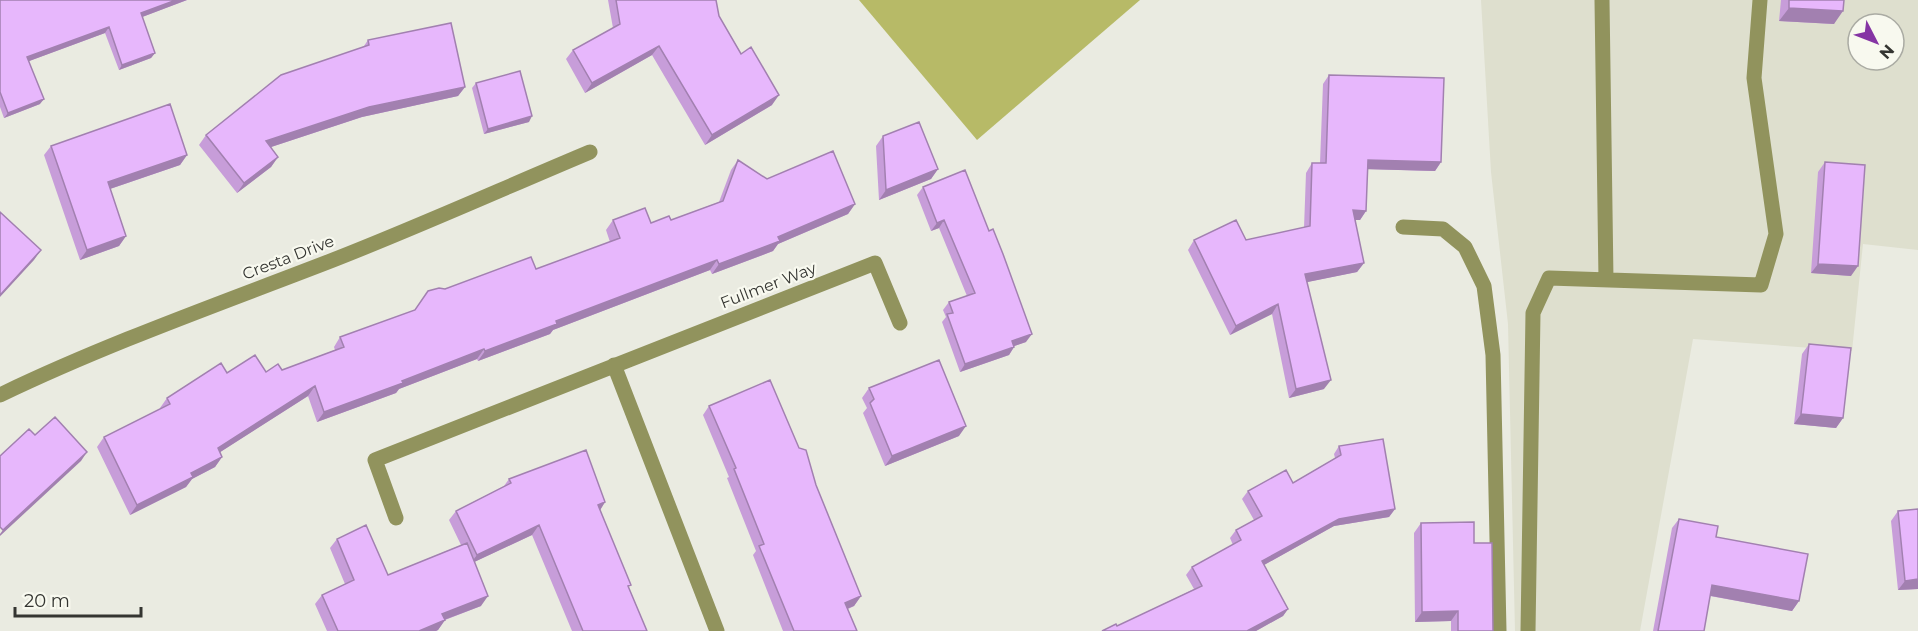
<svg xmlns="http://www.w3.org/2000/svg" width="1918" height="631" viewBox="0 0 1918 631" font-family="Montserrat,sans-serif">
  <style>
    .built { fill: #dedfce; fill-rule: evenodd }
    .forest { fill: #b7ba67 }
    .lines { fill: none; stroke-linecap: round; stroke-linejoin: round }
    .minor { stroke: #91935d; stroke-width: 15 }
    .wall { fill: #c79dd9 }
    .shaded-wall { fill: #a280b0 }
    .building { fill: #e7b7fc; stroke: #a280b0; stroke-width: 1.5 }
    .labels { text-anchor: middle; stroke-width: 4.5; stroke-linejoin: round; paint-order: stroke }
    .street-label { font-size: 16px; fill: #343531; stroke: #f8f9ef }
  </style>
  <rect width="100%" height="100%" fill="#eaebe1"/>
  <path class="built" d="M 1481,0 L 1918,0 L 1918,250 L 1863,244 L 1852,351 L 1693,339 L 1640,631 L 1515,631 L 1508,324 L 1491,172 ZM 1858,24 L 1894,24 L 1894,60 L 1858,60 Z"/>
  <path class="forest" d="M 859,0 L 1140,0 L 977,140 Z"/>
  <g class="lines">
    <path class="minor" d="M 1602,0 L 1606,280
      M 1403,227 L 1443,229 L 1465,247 L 1484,286 L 1493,355 L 1499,631
      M 614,365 L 717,631
      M 0,395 C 108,343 222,303 333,260 C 420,226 504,188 590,152
      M 396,518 L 375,460 L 875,263 L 900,323
      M 1528,631 L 1533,313 L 1549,278 L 1761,285 L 1776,234 L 1754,78 L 1760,0"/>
  </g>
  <path class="wall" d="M 0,0 L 187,0 L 142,17 L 155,53 L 151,58 L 119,70 L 105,33 L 29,61 L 40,104 L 4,118 L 0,107 Z
    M 608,0 L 716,0 L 719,16 L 772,105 L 705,145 L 652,55 L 585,93 L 566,59 L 573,50 L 613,28 Z
    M 1781,0 L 1844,0 L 1834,24 L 1779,21 Z
    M 368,40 L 465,87 L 458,96 L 362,117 L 271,147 L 278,157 L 271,167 L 237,193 L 199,145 L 206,135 L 364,46 Z
    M 1329,75 L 1441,162 L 1435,171 L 1367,169 L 1366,211 L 1360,220 L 1355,220 L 1364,263 L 1357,272 L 1307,282 L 1324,389 L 1289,398 L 1272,314 L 1230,335 L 1188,250 L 1194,240 L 1246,240 L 1304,228 L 1306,173 L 1312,163 L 1320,163 L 1323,84 Z
    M 476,83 L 529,122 L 484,134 L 472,88 Z
    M 883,136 L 938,169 L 931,179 L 879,200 L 876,146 Z
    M 51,146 L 187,155 L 180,165 L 110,189 L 126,236 L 119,246 L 80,260 L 44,155 Z
    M 738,160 L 767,179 L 855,204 L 848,214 L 778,244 L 773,251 L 712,274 L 710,270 L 553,330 L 550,334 L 478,361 L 477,359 L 399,389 L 396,393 L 317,422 L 308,396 L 220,452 L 222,457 L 215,467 L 192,479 L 186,487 L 130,515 L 97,447 L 104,437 L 161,409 L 160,408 L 167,398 L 227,373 L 266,372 L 282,370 L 335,350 L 334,347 L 340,337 L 415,310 L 445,289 L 536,269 L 610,242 L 606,230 L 613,220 L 651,223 L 671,220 L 719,202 L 731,170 Z
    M 1825,162 L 1851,276 L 1811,273 L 1818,172 Z
    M 923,187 L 1026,342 L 1014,346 L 1014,347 L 1009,355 L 960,372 L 942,322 L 946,317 L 943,310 L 949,302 L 967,296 L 939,228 L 931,231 L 917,195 Z
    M 1809,344 L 1843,418 L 1836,428 L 1794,424 L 1802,354 Z
    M 869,388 L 959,436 L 885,466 L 863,413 L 867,408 L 862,398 Z
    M 709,406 L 799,448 L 816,485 L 861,596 L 854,606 L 848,609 L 857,631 L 783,631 L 753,555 L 756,551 L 727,478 L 729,477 L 703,415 Z
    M 1339,446 L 1395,509 L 1389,517 L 1334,526 L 1264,565 L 1288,609 L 1283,616 L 1256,631 L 1102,631 L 1117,626 L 1194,589 L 1186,575 L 1192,567 L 1233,545 L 1230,538 L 1236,530 L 1254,520 L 1242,499 L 1248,491 L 1293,483 L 1335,458 L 1334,454 Z
    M 509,479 L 605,502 L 600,510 L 629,588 L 647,631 L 572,631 L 532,535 L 474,562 L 481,606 L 445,620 L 438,630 L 436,631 L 327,631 L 315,604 L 322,595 L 345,584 L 330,548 L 337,539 L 388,575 L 461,545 L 449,520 L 456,511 L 504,486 Z
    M 1898,511 L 1918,589 L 1898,590 L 1891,521 Z
    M 1679,519 L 1716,537 L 1799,601 L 1792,611 L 1710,596 L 1704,631 L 1653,631 L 1672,528 Z
    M 1421,523 L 1474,543 L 1493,631 L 1451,631 L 1451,621 L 1415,622 L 1414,533 Z"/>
  <path class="shaded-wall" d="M 176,0 L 187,0 L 137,19 L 141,13 Z
    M 1789,8 L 1843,11 L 1834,24 L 1779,21 Z
    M 109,27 L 105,33 L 24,63 L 27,57 Z
    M 659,46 L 652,55 L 585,93 L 592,83 Z
    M 155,53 L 151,58 L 119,70 L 122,65 Z
    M 465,87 L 458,96 L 362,117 L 259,151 L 266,141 L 369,107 Z
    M 779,95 L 772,105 L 705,145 L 712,135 Z
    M 44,99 L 40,104 L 4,118 L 8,113 Z
    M 532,116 L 529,122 L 484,134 L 488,129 Z
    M 187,155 L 180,165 L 101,192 L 108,182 Z
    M 278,157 L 271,167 L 237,193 L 244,183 Z
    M 1368,160 L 1441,162 L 1435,171 L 1361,169 Z
    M 938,169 L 931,179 L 879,200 L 886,190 Z
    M 855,204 L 848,214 L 778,244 L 773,251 L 712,274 L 719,264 L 778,237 Z
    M 1353,210 L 1366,211 L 1360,220 L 1346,220 Z
    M 944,220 L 939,228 L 931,231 L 937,223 Z
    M 126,236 L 119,246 L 80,260 L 87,250 Z
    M 41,250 L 34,260 L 0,297 L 0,295 Z
    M 717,260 L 710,270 L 553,330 L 550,334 L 478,361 L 485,351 L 556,321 Z
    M 1364,263 L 1357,272 L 1298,284 L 1305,274 Z
    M 1818,264 L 1858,266 L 1851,276 L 1811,273 Z
    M 1278,304 L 1272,314 L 1230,335 L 1236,326 Z
    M 1032,334 L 1026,342 L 1006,349 L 1012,341 Z
    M 1014,347 L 1009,355 L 960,372 L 965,364 Z
    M 484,349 L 477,359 L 399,389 L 396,393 L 317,422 L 324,412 Z
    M 1331,380 L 1324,389 L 1289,398 L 1296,389 Z
    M 315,386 L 308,396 L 211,458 L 218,448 Z
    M 1801,414 L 1843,418 L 1836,428 L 1794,424 Z
    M 966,426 L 959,436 L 885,466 L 892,456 Z
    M 87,452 L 81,461 L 0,536 L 0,534 L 3,530 Z
    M 222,457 L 215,467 L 192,479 L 186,487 L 130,515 L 137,505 L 191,473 Z
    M 605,502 L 599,512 L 598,505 Z
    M 1395,509 L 1389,517 L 1334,526 L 1257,569 L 1262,561 L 1339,519 Z
    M 539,525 L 532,535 L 470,564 L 477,555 Z
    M 1918,579 L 1918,589 L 1898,590 L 1905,581 Z
    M 1712,585 L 1799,601 L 1792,611 L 1706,595 Z
    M 488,596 L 481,606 L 436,623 L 442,614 Z
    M 861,596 L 854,606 L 839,612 L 845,603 Z
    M 1288,609 L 1283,616 L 1256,631 L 1247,631 Z
    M 1458,611 L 1451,621 L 1415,622 L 1422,612 Z
    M 445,620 L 438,630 L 436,631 L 419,631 Z"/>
  <path class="building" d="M 0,0 L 176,0 L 141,13 L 155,53 L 122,65 L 109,27 L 27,57 L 44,99 L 8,113 L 0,92 Z
    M 616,0 L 716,0 L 719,16 L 741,54 L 751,47 L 779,95 L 712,135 L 659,46 L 592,83 L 573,50 L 620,24 Z
    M 1789,0 L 1844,0 L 1843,11 L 1789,8 Z
    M 451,23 L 465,87 L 369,107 L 266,141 L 278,157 L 244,183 L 206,135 L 281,75 L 369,45 L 368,40 Z
    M 520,71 L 532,116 L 488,129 L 476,83 Z
    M 1329,75 L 1444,78 L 1441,162 L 1368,160 L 1366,211 L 1353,210 L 1364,263 L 1305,274 L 1331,380 L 1296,389 L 1278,304 L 1236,326 L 1194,240 L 1236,220 L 1246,240 L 1310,226 L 1312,163 L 1326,163 Z
    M 170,104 L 187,155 L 108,182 L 126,236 L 87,250 L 51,146 Z
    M 919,122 L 938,169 L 886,190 L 883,136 Z
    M 833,151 L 855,204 L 778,237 L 780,241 L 719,264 L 717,260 L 556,321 L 557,324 L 485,351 L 484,349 L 402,381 L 403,383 L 324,412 L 315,386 L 218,448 L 222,457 L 191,473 L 193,477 L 137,505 L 104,437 L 170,404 L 167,398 L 221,363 L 227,373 L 255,355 L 266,372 L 278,364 L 282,370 L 344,347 L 340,337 L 415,310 L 428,291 L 439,288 L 445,289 L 531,257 L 536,269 L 620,238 L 613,220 L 645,208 L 651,223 L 669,216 L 671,220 L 723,201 L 738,160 L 767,179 Z
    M 1825,162 L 1865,165 L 1858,266 L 1818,264 Z
    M 965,170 L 989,231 L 993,229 L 1003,254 L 1032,334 L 1012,341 L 1014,347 L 965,364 L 947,314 L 953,313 L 949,302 L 975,293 L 944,220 L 937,223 L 923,187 Z
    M 0,212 L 41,250 L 0,295 Z
    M 1809,344 L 1851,348 L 1843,418 L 1801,414 Z
    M 939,360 L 966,426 L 892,456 L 870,403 L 874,399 L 869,388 Z
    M 770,380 L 799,448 L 806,450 L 816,485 L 861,596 L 845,603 L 857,631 L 794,631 L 759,546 L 764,544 L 734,469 L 736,468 L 709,406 Z
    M 55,417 L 87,452 L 3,530 L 0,527 L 0,456 L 29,429 L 35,435 Z
    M 1383,439 L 1395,509 L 1339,519 L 1262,561 L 1288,609 L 1247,631 L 1102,631 L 1116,624 L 1117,626 L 1202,586 L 1192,567 L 1241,540 L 1236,530 L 1262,516 L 1248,491 L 1286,470 L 1293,483 L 1341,455 L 1339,446 Z
    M 586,450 L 605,502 L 598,505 L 631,585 L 628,586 L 647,631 L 583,631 L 539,525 L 477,555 L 456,511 L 511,483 L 509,479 Z
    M 1918,509 L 1918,579 L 1905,581 L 1898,511 Z
    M 1679,519 L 1718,526 L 1716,537 L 1808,554 L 1799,601 L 1712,585 L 1704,631 L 1658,631 Z
    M 1474,522 L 1474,543 L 1492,543 L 1493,631 L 1458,631 L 1458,611 L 1422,612 L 1421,523 Z
    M 366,525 L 388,575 L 467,543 L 488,596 L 442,614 L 445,620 L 419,631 L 338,631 L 322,595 L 354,580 L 337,539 Z"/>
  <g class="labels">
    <g class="street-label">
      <text transform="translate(288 257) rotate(-21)" y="6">Cresta Drive</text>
      <text transform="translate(768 285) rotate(-21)" y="6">Fullmer Way</text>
    </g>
  </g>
  <g transform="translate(1876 42) rotate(132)"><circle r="28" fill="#f8f9ef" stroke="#aaaba3" stroke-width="1.5"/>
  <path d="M0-4.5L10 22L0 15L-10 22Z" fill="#8534a4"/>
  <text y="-9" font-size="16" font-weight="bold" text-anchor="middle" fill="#343531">N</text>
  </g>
  <path d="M15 607v9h126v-9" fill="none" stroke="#343531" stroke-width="3"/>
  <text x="24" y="607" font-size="18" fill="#343531" stroke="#f8f9ef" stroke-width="4.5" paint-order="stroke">20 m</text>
</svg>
